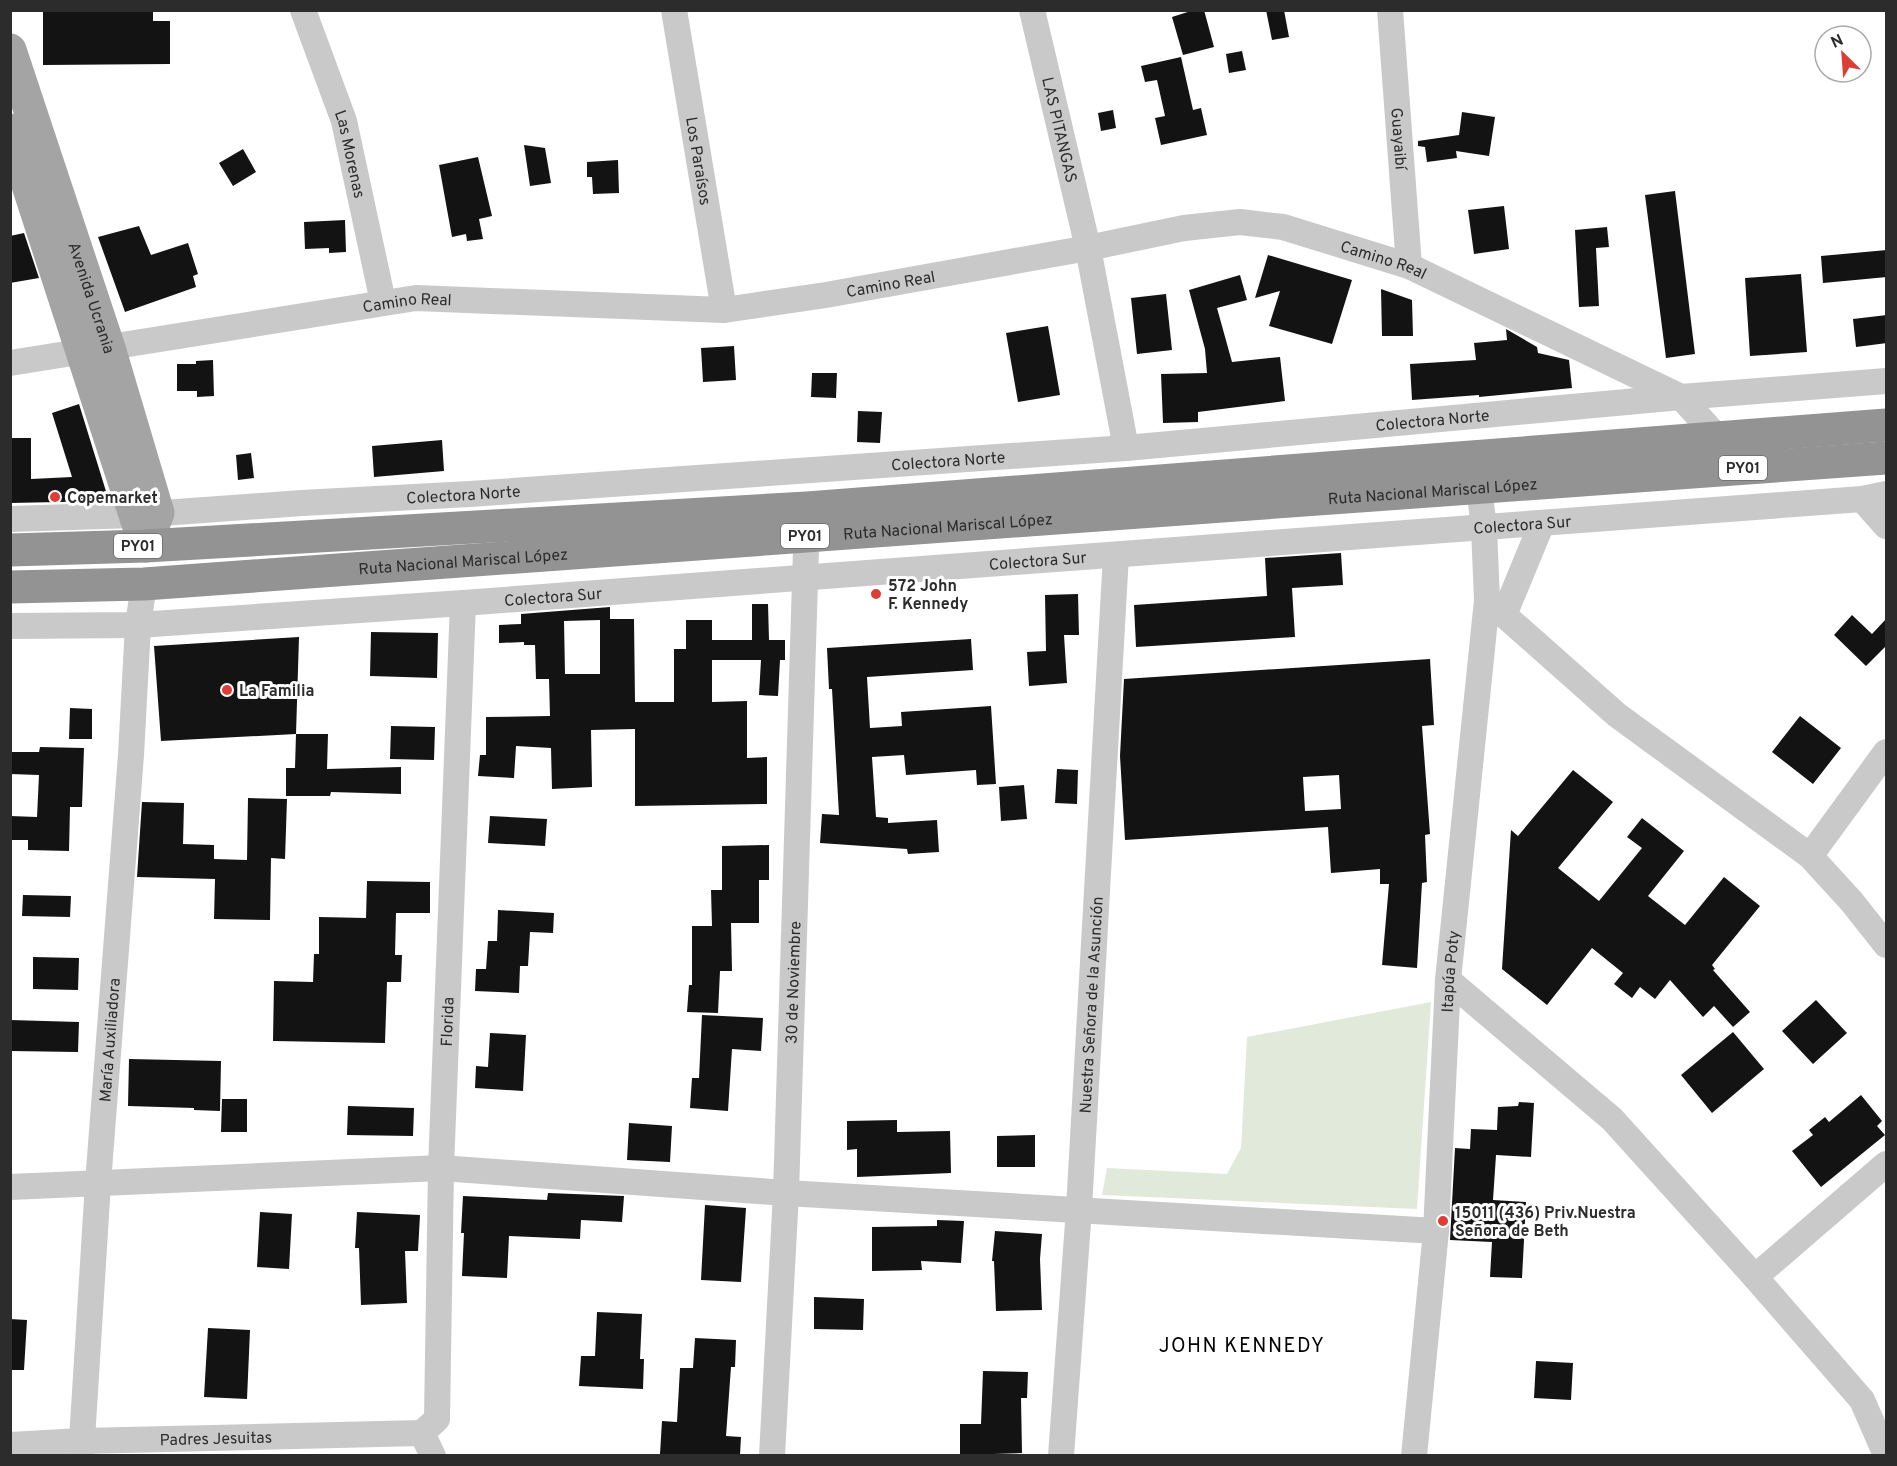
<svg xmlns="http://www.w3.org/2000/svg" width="1897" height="1466" viewBox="0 0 1897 1466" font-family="Overpass,sans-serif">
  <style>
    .green { fill: #e1eada }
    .building { fill: #131313; fill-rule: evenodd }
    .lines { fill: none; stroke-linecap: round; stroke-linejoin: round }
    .minor { stroke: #c9c9c9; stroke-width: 26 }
    .major { stroke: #a4a4a4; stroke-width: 33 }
    .highway { stroke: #939393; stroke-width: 33 }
    .poi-dot { fill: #dc3e36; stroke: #fff; stroke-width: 2 }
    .labels { text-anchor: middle; stroke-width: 6; stroke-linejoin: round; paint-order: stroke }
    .shield { fill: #fff; stroke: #6b6b6b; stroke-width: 1.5 }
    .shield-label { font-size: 15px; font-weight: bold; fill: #2c2c2c }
    .street-label { font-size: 16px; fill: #2c2c2c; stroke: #fff }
    .poi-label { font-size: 16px; font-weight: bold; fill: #2c2c2c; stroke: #fff; text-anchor: start }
    .quarter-label { font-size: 20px; letter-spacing: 1.5px; fill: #000; stroke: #fff }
  </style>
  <rect width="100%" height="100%" fill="#fff"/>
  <path class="green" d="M 1431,1002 L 1417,1209 L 1102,1195 L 1107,1168 L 1227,1174 L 1241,1148 L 1247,1037 Z"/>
  <path class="building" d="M 43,10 L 153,10 L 153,21 L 170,21 L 170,64 L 43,65 Z
    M 1194,10 L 1204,10 L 1214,47 L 1183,55 L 1172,17 Z
    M 1266,10 L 1284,10 L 1289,37 L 1272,40 Z
    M 1242,51 L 1246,70 L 1229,73 L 1226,54 Z
    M 1181,57 L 1193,110 L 1201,108 L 1207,135 L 1161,145 L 1155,118 L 1165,116 L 1157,80 L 1145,82 L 1141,66 Z
    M 1113,110 L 1116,128 L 1101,131 L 1098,113 Z
    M 1462,112 L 1495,117 L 1489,156 L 1456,151 L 1457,158 L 1427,162 L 1425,147 L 1418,146 L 1418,141 L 1459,135 Z
    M 524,145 L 545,148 L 551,183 L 530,186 Z
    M 243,149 L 256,172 L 233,186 L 219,163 Z
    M 478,157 L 492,216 L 479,219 L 483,239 L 467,241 L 466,234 L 452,237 L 439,165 Z
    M 618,160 L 619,193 L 593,194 L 592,177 L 587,177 L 587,162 Z
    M 1675,191 L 1695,354 L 1666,358 L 1645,195 Z
    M 1504,206 L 1509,249 L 1474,254 L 1468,210 Z
    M 345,220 L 346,252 L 329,253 L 329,248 L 305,249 L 304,222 Z
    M 139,226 L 151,255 L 188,243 L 198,274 L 193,276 L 196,287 L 125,312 L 98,237 Z
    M 1607,227 L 1609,247 L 1596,248 L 1599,306 L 1579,307 L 1575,230 Z
    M 24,233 L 39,278 L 10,283 L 10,236 Z
    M 1887,250 L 1887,277 L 1823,283 L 1821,256 Z
    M 1268,255 L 1352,280 L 1332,344 L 1269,326 L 1280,291 L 1255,298 Z
    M 1801,274 L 1807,352 L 1750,356 L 1745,278 Z
    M 1240,275 L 1247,300 L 1217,308 L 1232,362 L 1280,357 L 1285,401 L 1198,412 L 1198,422 L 1163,423 L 1161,374 L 1207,373 L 1205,349 L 1189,290 Z
    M 1381,289 L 1412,300 L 1413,336 L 1382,336 Z
    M 1166,294 L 1172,350 L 1137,354 L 1131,298 Z
    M 1887,315 L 1887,343 L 1856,347 L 1853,319 Z
    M 1048,326 L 1060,395 L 1018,402 L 1006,333 Z
    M 1506,329 L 1537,347 L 1538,353 L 1569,360 L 1572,388 L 1479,397 L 1479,395 L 1412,400 L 1410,364 L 1476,360 L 1474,343 L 1507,340 Z
    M 734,346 L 736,380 L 703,382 L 701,348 Z
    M 213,360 L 214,396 L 197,397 L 197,391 L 177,391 L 177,364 L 196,364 L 196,361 Z
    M 812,373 L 837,373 L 836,398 L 811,397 Z
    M 79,404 L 109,501 L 10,503 L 10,438 L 31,438 L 31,479 L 72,477 L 52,413 Z
    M 858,411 L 882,412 L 880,443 L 857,442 Z
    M 442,440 L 444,471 L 374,477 L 372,446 Z
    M 251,453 L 254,478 L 238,480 L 236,455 Z
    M 1341,553 L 1343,585 L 1292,588 L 1295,637 L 1136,647 L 1134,605 L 1267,596 L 1265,558 Z
    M 1078,594 L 1079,635 L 1064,635 L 1067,683 L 1029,686 L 1027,652 L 1046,651 L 1045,595 Z
    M 752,604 L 768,604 L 769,640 L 785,640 L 785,660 L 780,660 L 778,696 L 759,695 L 761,660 L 712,660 L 712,702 L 747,701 L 747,758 L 767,757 L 767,804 L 635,806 L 635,729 L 591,730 L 592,787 L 552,789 L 551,748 L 516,746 L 514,778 L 478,776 L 480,755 L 486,755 L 486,717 L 550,716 L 549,679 L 536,679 L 535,645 L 524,645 L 524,642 L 499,643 L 499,625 L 521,624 L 521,614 L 610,607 L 610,619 L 634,619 L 635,702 L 674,702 L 674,649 L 686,649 L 686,620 L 712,620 L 712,640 L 752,640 ZM 600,620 L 600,674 L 565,674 L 564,621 Z
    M 1852,615 L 1872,634 L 1887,618 L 1887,645 L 1866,666 L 1834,635 Z
    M 371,632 L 438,633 L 437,678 L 370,676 Z
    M 299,637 L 296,734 L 328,734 L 327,769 L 401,767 L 401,794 L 331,792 L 330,796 L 286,796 L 286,768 L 295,768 L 296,734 L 161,741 L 154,646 Z
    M 971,639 L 973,670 L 867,677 L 870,728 L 902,726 L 901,712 L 991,706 L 996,784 L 977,785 L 976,770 L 906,775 L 904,755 L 872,757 L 876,817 L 888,818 L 888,823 L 937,820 L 939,852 L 908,854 L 907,849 L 820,843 L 822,814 L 839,815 L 832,689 L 829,689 L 827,648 Z
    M 1430,659 L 1434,725 L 1422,726 L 1430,834 L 1425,835 L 1427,882 L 1422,883 L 1417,968 L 1382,965 L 1389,884 L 1380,884 L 1380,869 L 1331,873 L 1328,827 L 1125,840 L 1120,756 L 1124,679 ZM 1339,775 L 1341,809 L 1305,811 L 1303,777 Z
    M 70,708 L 92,709 L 92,739 L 69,739 Z
    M 1800,716 L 1841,748 L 1813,784 L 1772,752 Z
    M 391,726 L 435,727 L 434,760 L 390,759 Z
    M 40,747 L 84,748 L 82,807 L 70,807 L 69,851 L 28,850 L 28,840 L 10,840 L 10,816 L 37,817 L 39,775 L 10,774 L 10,752 L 39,752 Z
    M 1057,769 L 1078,770 L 1077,804 L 1055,803 Z
    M 1573,770 L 1613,802 L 1558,868 L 1599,901 L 1642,848 L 1627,837 L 1642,818 L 1684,851 L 1648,896 L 1685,925 L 1724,877 L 1760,906 L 1712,965 L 1715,969 L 1713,970 L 1750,1012 L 1733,1027 L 1714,1006 L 1703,1017 L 1670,980 L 1655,999 L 1640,987 L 1632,998 L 1614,984 L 1623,973 L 1592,948 L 1547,1005 L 1502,969 L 1511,830 L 1518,836 Z
    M 1024,785 L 1027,819 L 1001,821 L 999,787 Z
    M 248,798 L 287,799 L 285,859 L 271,858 L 270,920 L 214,919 L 215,879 L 137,877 L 142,802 L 184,803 L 183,844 L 214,845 L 214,859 L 247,860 Z
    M 490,816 L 547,819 L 545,846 L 488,843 Z
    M 769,845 L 769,880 L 759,880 L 759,923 L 731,923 L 732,971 L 720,971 L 718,1013 L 687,1012 L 689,985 L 692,985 L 692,926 L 712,926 L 711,890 L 722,890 L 722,846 Z
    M 367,881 L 430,882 L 430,913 L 396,913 L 395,955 L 402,955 L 401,982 L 387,982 L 385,1043 L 273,1041 L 274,981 L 313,982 L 314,954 L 319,954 L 319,917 L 366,918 Z
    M 23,895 L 71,896 L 70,917 L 22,916 Z
    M 498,910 L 554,913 L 553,933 L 530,932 L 528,966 L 520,966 L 519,993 L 475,991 L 476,969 L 486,969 L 488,941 L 497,941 Z
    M 33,957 L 79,958 L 78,990 L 33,989 Z
    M 1816,1000 L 1847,1033 L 1813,1064 L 1782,1031 Z
    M 702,1015 L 763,1018 L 761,1051 L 732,1049 L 728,1111 L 690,1108 L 692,1078 L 699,1078 Z
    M 10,1020 L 79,1022 L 78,1052 L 10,1051 Z
    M 1733,1032 L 1764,1069 L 1712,1113 L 1681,1075 Z
    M 490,1033 L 526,1035 L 523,1091 L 475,1088 L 476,1066 L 488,1067 Z
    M 129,1059 L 221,1061 L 220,1111 L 194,1110 L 194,1108 L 128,1106 Z
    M 1861,1095 L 1882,1121 L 1877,1126 L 1885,1135 L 1821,1187 L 1792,1151 L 1813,1135 L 1809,1130 L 1825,1117 L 1829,1122 Z
    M 222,1099 L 247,1099 L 247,1132 L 221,1132 Z
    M 1519,1102 L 1534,1103 L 1531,1157 L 1496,1155 L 1493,1200 L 1526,1202 L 1522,1278 L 1490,1277 L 1492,1242 L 1450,1240 L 1455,1148 L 1470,1149 L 1471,1129 L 1497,1130 L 1498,1107 L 1518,1106 Z
    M 348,1106 L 414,1108 L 413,1136 L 347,1135 Z
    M 897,1120 L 897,1132 L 950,1131 L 951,1173 L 857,1177 L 857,1149 L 847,1150 L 847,1121 Z
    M 629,1123 L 672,1126 L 670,1162 L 627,1160 Z
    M 1035,1135 L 1035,1167 L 997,1167 L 997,1136 Z
    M 548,1193 L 624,1196 L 622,1222 L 581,1220 L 580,1239 L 509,1236 L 507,1278 L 462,1276 L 464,1233 L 461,1233 L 463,1196 L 547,1200 Z
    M 705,1205 L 746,1208 L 741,1282 L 701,1280 Z
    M 260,1212 L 292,1214 L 289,1269 L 257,1267 Z
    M 357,1212 L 420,1215 L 418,1251 L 405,1251 L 407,1303 L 361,1305 L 359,1248 L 355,1248 Z
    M 937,1220 L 964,1221 L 961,1263 L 921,1261 L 922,1270 L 872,1271 L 872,1227 L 937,1226 Z
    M 995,1231 L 1042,1234 L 1040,1259 L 1042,1310 L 996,1311 L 994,1261 L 992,1261 Z
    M 814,1297 L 864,1299 L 863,1330 L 814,1329 Z
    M 597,1312 L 642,1314 L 640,1359 L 644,1359 L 643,1389 L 579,1386 L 581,1356 L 595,1356 Z
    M 10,1319 L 27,1320 L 24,1370 L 10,1370 Z
    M 208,1328 L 250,1330 L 247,1399 L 204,1397 Z
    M 695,1338 L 736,1340 L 735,1367 L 731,1367 L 726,1436 L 741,1437 L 740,1455 L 660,1454 L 662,1421 L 677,1422 L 680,1368 L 693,1368 Z
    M 1536,1361 L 1573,1363 L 1571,1400 L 1534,1398 Z
    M 983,1371 L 1028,1372 L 1027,1398 L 1021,1398 L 1022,1453 L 960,1455 L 960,1424 L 981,1424 Z"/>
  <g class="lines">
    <g class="minor">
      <path id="s1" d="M 303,10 L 344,121 L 383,302"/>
      <path id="s2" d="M 674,10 L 724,310"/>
      <path id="s3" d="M 1032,10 L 1088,248 L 1126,448"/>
      <path id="s4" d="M 1390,10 L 1409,266"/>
      <path id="s5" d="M 10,363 L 416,298 L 724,310 L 826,295 L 1088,248 L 1184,228 L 1240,222 L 1283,227 L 1409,266 L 1681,397 L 1718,438"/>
      <path d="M 1862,499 L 1886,526"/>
      <path id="s6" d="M 10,519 L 135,515 L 302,503 L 470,494 L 1126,448 L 1681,397 L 1886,381"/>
      <path d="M 1487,600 L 1617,715 L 1810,856 L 1852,902 L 1886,945"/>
      <path d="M 1504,615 L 1542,523"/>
      <path id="s7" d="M 10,626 L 138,625 L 463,603 L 1862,499 L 1886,494"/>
      <path d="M 1810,856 L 1886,752"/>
      <path d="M 1448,980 L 1612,1119 L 1755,1277 L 1862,1400 L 1886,1455"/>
      <path d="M 10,1187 L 441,1168 L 786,1193 L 1436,1231"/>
      <path d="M 1755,1277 L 1886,1164"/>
      <path id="s8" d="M 422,1433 L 437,1419 L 441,1168 L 463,603"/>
      <path d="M 422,1433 L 433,1456"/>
      <path id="s9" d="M 10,1445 L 81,1441 L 422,1433"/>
      <path id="s10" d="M 81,1456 L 98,1183 L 131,755 L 138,625 L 144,584"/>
      <path id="s11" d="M 772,1456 L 786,1193 L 807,517"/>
      <path id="s12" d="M 1061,1456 L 1079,1209 L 1116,555"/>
      <path id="s13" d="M 1414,1456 L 1436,1231 L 1448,980 L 1487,600 L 1484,528 L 1479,487"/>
    </g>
    <g class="major">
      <path id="s14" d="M 10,50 L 109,348 L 158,513 L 145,546"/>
      <path d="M 10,130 L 139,527"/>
    </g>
    <g class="highway">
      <path d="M 10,550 L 145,546 L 807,508 L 1886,425"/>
      <path id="s15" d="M 10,587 L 144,584 L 1886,458"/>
    </g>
  </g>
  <g class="poi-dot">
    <circle cx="55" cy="497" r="6"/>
    <circle cx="876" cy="594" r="6"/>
    <circle cx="227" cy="690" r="6"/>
    <circle cx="1443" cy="1221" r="6"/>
  </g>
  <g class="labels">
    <g class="shield">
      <rect x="1719" y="456" width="48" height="24" rx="4.5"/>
      <rect x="781" y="524" width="48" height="24" rx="4.5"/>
      <rect x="114" y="534" width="48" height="24" rx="4.5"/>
    </g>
    <g class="shield-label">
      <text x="1743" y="473">PY01</text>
      <text x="805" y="541">PY01</text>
      <text x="138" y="551">PY01</text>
    </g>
    <g class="street-label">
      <text dy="6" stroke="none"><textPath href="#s3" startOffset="123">LAS PITANGAS</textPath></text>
      <text dy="6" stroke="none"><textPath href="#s4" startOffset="129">Guayaibí</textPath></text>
      <text dy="6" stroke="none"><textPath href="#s1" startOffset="152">Las Morenas</textPath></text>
      <text dy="6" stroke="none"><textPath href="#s2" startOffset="153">Los Paraísos</textPath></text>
      <text dy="6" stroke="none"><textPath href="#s5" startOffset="1392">Camino Real</textPath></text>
      <text dy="6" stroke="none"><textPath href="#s5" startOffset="888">Camino Real</textPath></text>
      <text dy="6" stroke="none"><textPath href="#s14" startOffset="261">Avenida Ucrania</textPath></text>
      <text dy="6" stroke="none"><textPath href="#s5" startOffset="402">Camino Real</textPath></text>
      <text dy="6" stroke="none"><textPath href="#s6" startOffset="1426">Colectora Norte</textPath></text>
      <text dy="6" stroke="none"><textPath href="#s6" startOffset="940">Colectora Norte</textPath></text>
      <text dy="6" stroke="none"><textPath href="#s15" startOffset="1426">Ruta Nacional Mariscal López</textPath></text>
      <text dy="6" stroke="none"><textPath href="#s6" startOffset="454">Colectora Norte</textPath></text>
      <text dy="6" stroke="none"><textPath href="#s7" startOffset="1516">Colectora Sur</textPath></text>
      <text dy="6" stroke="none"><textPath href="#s15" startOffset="940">Ruta Nacional Mariscal López</textPath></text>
      <text dy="6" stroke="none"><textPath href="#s7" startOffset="1030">Colectora Sur</textPath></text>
      <text dy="6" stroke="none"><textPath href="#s15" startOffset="454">Ruta Nacional Mariscal López</textPath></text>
      <text dy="6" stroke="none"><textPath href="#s7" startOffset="544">Colectora Sur</textPath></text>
      <text dy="6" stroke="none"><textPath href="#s13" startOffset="486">Itapúa Poty</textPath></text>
      <text dy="6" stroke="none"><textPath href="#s11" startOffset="474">30 de Noviembre</textPath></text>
      <text dy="6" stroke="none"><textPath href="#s12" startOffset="452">Nuestra Señora de la Asunción</textPath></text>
      <text dy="6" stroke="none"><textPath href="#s8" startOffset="418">Florida</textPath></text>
      <text dy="6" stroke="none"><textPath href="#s10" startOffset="417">María Auxiliadora</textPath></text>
      <text dy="6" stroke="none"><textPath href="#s9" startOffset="206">Padres Jesuitas</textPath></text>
    </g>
    <g class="poi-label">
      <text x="67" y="503">Copemarket</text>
      <text x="888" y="591">572 John<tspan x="888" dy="18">F. Kennedy</tspan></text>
      <text x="239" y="696">La Familia</text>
      <text x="1455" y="1218">15011 (436) Priv.Nuestra<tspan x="1455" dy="18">Señora de Beth</tspan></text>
    </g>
    <g class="quarter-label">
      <text x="1242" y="1352">JOHN KENNEDY</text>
    </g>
  </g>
  <rect width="1897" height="1466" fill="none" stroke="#2c2c2c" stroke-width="24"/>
  <g transform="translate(1843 54) rotate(335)"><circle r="28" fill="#ffffff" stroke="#ababab" stroke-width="1.5"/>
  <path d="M0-4.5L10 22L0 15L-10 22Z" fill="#dc3e36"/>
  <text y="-9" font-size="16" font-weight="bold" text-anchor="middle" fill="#2c2c2c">N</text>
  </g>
</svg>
